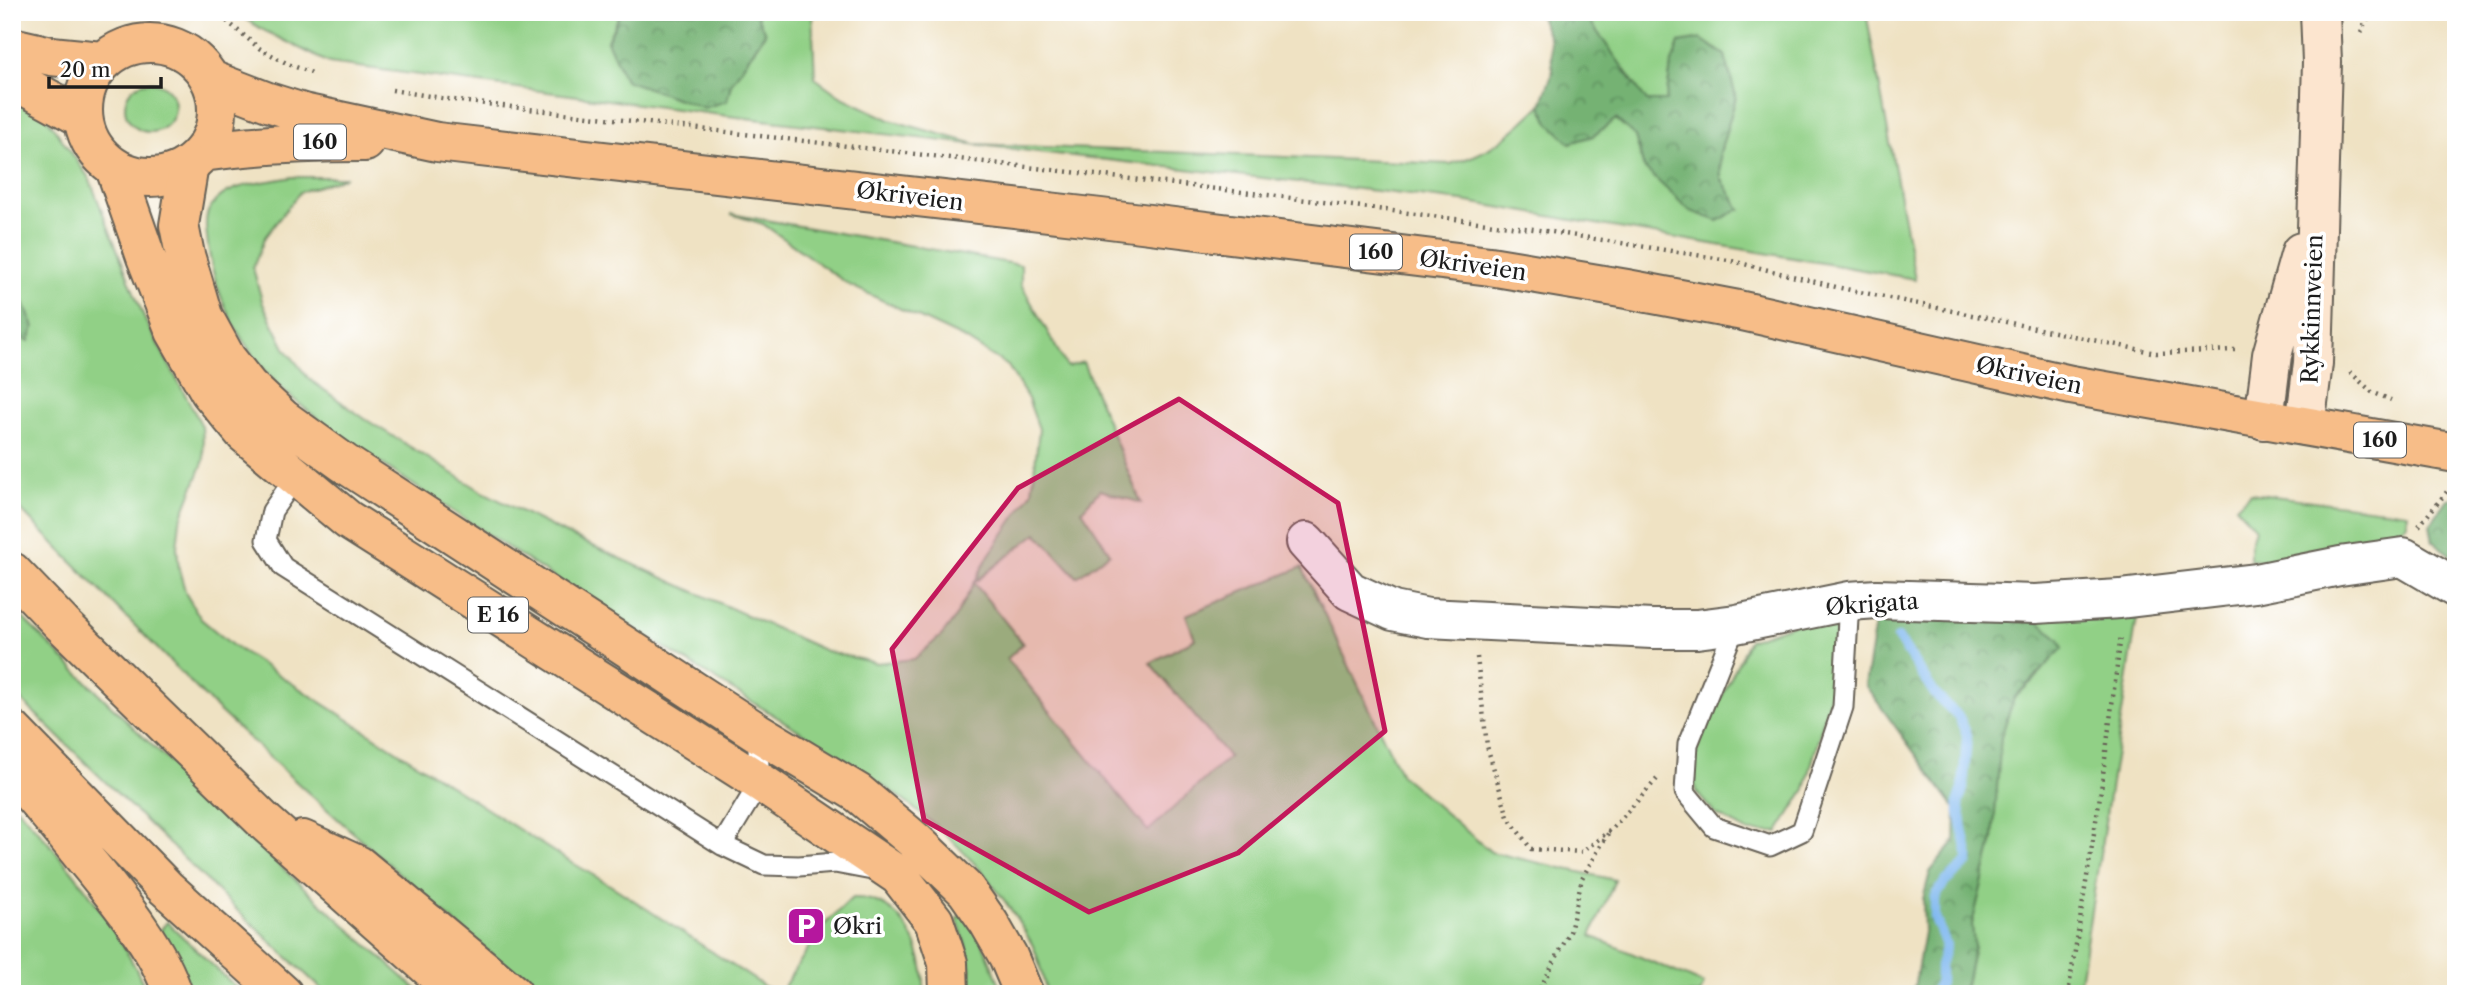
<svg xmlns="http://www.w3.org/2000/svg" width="2468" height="1006" viewBox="0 0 2468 1006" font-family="'Libre Caslon Text',serif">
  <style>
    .grass { fill: #91d086; stroke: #567651; stroke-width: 2 }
    .forest { fill: url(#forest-crowns); stroke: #486748; stroke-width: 2 }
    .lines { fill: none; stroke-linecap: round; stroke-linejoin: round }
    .stream { stroke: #7eb7ef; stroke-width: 10 }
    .lane-casing { stroke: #666156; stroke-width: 23 }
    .street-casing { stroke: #666156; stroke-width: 42 }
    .secondary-casing { stroke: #666156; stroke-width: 42 }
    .primary-casing { stroke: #666156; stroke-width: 42 }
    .highway-casing { stroke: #666156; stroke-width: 42 }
    .path { stroke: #666156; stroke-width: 4.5; stroke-dasharray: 2 5; stroke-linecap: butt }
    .lane { stroke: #fff; stroke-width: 19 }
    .street { stroke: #fff; stroke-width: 38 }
    .secondary { stroke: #fce5cf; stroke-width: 38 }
    .primary { stroke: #f7bd88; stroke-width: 38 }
    .highway { stroke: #f7bd88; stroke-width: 38 }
    .marked { fill: #c2185b; fill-opacity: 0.2; stroke: #c2185b; stroke-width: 5; stroke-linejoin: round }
    .labels { text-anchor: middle; stroke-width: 7; stroke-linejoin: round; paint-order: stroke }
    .shield { fill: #fff; stroke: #606060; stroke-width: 2 }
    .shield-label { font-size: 21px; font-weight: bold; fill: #1c1c1c }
    .street-label { font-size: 23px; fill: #1c1c1c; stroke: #fff }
    .poi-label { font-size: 23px; fill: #1c1c1c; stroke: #fff; text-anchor: start }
  </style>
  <defs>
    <pattern id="forest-crowns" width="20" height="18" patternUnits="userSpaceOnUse" patternTransform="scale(1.75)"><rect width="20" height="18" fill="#74b273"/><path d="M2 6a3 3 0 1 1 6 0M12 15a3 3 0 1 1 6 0" fill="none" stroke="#5e905e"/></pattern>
  </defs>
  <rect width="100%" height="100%" fill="#fff"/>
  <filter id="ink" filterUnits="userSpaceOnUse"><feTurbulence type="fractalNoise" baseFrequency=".0143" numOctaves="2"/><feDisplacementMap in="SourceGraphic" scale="14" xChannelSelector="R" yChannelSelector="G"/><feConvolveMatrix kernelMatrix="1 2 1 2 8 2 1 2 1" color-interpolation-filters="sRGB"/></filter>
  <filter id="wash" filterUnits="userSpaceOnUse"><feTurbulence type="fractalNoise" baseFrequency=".00686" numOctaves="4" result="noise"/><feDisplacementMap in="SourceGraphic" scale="28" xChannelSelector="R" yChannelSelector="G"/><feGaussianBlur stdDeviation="1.57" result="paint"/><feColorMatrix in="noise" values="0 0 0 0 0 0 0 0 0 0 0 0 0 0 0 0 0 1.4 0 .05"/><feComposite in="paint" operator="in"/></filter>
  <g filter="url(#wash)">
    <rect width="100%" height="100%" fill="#efe2c3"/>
    <path class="grass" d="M 234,12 L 621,12 L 607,41 L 726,101 L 731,84 L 765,34 L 755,12 L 812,12 L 815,78 L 840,96 L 890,120 L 975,144 L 1450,164 C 1492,153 1511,134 1541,105 L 1549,123 L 1593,136 L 1616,119 L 1635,136 L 1644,168 L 1740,209 L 1721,178 L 1720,153 L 1736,97 L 1671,65 L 1666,101 L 1646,101 L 1583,12 L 1866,12 L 1915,279 L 1462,201 L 728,116 L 329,63 L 263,30 Z
      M125 107a25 25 0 1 1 50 0a25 25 0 1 1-50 0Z
      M 12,91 L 42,111 L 89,178 L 145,320 L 202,426 L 204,460 L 180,521 L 177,547 L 179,569 L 186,594 L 201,619 L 232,645 L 554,852 L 615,888 L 776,994 L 544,994 L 481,946 L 304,789 L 215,707 L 12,501 Z
      M 292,177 L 346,177 L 300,192 L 265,237 L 253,268 L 263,304 L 285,348 L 309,379 L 365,419 L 483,492 L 564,533 L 826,651 L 876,663 L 914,659 L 942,635 L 955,618 L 989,555 L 1032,492 L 1039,429 L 1028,399 L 1008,366 L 965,339 L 849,285 L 763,224 L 731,214 L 1021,265 L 1021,284 L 1067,367 L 1083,362 L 1141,503 L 1100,490 L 1082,510 L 1110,553 L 1077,577 L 1037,533 L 974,583 L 1023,644 L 1007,659 L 1148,831 L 1229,757 L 1150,663 L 1195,639 L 1186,615 L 1302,567 L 1401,775 L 1491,852 L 1615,880 L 1591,936 L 1704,984 L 1700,994 L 1047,994 C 1042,978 1040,959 1032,944 C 1007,898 970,854 930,821 C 865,768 790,726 720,682 C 619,620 519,556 421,490 C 377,460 330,431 290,396 C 246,357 216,303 208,246 C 207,234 203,218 210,208 C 226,182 266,183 292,177 Z
      M 2250,493 L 2408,513 L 2407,523 L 2398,531 L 2367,549 L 2283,562 L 2250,560 L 2250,545 L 2255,528 L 2236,506 Z
      M 12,607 C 144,741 281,869 422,994 L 327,994 L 239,912 L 12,691 Z
      M 1821,615 L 1836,627 L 1834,681 L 1805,789 L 1778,832 L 1749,832 L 1715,814 L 1696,792 L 1692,774 L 1696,750 L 1749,640 Z
      M 2030,615 L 2104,619 L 2137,618 L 2078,994 L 1959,994 L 1966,984 L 1974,946 L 1972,924 L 1993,839 L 2000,737 L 2014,698 L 2038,676 L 2059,639 Z
      M 12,802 C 67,862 115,919 148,994 L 12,994 Z
      M 852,898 C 901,895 927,951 924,994 L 779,994 L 823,926 Z
      M 965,912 L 980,937 L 1004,994 L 971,994 L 969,955 L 957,919 Z
      M 167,922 L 243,994 L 189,994 L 159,932 Z"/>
    <path class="forest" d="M 621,12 L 755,12 L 765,33 L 731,84 L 727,101 L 704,108 L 625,80 L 607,41 Z
      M 1538,12 L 1583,12 L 1647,101 L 1666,101 L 1671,65 L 1679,43 L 1701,39 L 1725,55 L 1736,97 L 1720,153 L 1721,178 L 1740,209 L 1718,221 L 1690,211 L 1644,168 L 1635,136 L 1616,119 L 1593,136 L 1570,143 L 1549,123 L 1541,105 L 1553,71 L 1549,37 Z
      M 12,274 L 34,327 L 29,341 L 12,336 Z
      M 2456,498 L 2456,559 L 2433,542 L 2430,524 L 2448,499 Z
      M 2030,615 L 2059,639 L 2063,648 L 2014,698 L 2001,737 L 1993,839 L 1972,924 L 1974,946 L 1966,984 L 1959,994 L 1899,994 L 1914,988 L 1924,932 L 1923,899 L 1930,872 L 1955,841 L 1956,810 L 1865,685 L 1876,617 Z"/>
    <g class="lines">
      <path class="stream" d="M 1898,638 L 1935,694 L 1959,717 L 1967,735 L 1963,789 L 1958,803 L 1968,854 L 1968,862 L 1944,883 L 1935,898 L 1935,918 L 1946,945 L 1940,966 L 1940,983 L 1934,994"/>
    </g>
  </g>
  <g filter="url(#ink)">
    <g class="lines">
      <g class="lane-casing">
        <path id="lane" d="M 303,475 L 295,478 L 272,511 L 266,540 L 283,567 L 722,845 L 764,865 L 799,866 L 835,863 L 872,870
          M 1736,624 L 1688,744 L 1685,792 L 1714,827 L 1770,846 L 1802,831 L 1843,707 L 1849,601
          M 722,845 L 760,782 L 757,732"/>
      </g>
      <g class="street-casing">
        <path id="street" d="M 1306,542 L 1350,591 L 1393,611 L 1428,618 L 1652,629 L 1697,629 L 1736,624 L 1849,601 L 1877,599 L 2035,604 L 2120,599 L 2256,583 L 2340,566 L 2403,557 L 2456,588"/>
      </g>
      <g class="secondary-casing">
        <path id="secondary" d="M 2264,420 L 2272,355 L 2301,252
          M 2305,426 L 2313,363 L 2322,62 L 2320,12"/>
      </g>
      <g class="primary-casing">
        <path id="primary" d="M83 110a67 67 0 1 1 134 0a67 67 0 1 1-134 0Z
          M 12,47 L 51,56 L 102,61
          M 12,79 L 83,118
          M 211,80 L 268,102 L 303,113 L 437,142 L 1101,218 L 1490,266 L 1627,289 L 1738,310 L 2071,385 L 2456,453
          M 202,152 C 257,144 311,142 365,142"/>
      </g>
      <g class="highway-casing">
        <path id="highway" d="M 189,165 L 179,225 L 185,255 L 203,316 L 226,358 L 248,386 L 283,419 L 344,463 L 757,732 L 858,793 L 915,841 L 966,890 L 989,923 L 1008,956 L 1024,994
          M 115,168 L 146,257 L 175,331 L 210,392 L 245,434 L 348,520 L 760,782 L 899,876 L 934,921 L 948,963 L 949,994
          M 12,572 L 62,624 L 266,823 L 459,994
          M 12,730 L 166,888 L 283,994
          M 12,773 C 38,800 62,830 85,859 C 115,896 159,948 173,994
          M 303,840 L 358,865 L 513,994"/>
      </g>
      <path class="path" d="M 216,12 L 259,48 L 288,64 L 312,73
        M 2361,33 L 2365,23 L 2374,12
        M 392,90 L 460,101 L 1268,195 L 1533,229 L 1728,260 L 1836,287 L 2156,353 L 2235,350
        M 2350,372 L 2372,392 L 2391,400
        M 2419,526 L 2449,489
        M 1477,657 L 1487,746 L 1508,817 L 1531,849 L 1582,852 L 1612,829 L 1657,779
        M 1537,994 L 1570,932 L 1582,878 L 1609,832
        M 2068,994 L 2101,790 L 2121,635"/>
      <use href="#lane" class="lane"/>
      <use href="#street" class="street"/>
      <use href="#secondary" class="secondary"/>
      <use href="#primary" class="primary"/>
      <use href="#highway" class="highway"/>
    </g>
  </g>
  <path class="marked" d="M 1179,399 L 1338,503 L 1385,731 L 1238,853 L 1089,912 L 924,820 L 892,649 L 1018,488 Z"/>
  <defs>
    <g id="parking-square" transform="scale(2.0125)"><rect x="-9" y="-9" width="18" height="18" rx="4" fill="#b5179e" stroke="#fff"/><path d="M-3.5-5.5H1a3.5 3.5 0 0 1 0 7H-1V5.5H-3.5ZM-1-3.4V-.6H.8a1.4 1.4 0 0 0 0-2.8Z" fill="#fff"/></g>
  </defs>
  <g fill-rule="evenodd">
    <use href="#parking-square" x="806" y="926"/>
  </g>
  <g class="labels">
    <g class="shield">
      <rect x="294" y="124.5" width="52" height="35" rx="5"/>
      <rect x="1350" y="234.5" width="52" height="35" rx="5"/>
      <rect x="2354" y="422.5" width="52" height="35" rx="5"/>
      <rect x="468" y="597.5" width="60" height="35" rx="5"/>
    </g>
    <g class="shield-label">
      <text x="320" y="149">160</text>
      <text x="1376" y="259">160</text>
      <text x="2380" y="447">160</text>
      <text x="498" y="622">E 16</text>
    </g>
    <g class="street-label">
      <text transform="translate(910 196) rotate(7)" y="8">Økriveien</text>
      <text transform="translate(1473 265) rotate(8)" y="8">Økriveien</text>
      <text transform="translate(2312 309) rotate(-88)" y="8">Rykkinnveien</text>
      <text transform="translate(2029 375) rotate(12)" y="8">Økriveien</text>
      <text transform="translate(1872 604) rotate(-4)" y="8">Økrigata</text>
    </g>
    <g class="poi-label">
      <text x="833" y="934">Økri</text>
    </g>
  </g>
  <rect width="2468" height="1006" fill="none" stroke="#fff" stroke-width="42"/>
  <path d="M49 77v10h112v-10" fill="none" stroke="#1c1c1c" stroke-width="3.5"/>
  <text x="60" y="77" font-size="21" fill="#1c1c1c" stroke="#ffffff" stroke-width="5" paint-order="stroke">20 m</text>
</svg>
